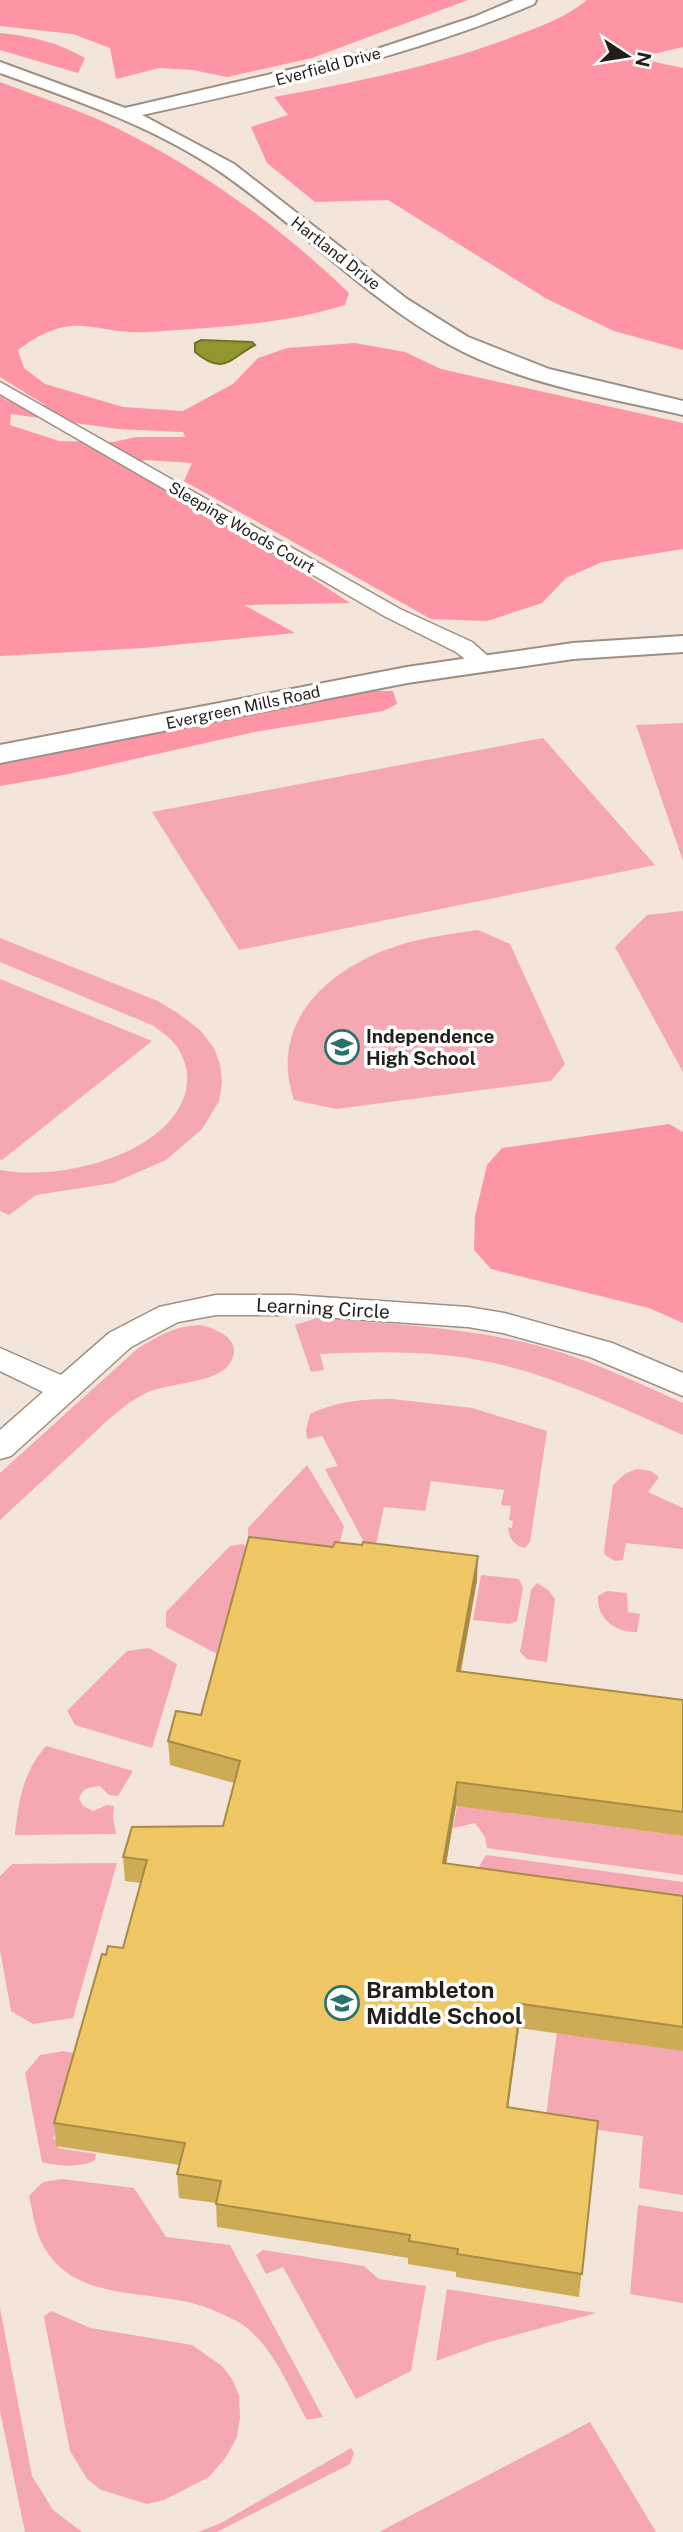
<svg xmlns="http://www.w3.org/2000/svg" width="683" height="2532" viewBox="0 0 683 2532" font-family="'Public Sans',sans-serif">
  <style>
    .green { fill: #f5a8b2 }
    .forest { fill: #fd95a4; fill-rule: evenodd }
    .water { fill: #91972f; stroke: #707329; stroke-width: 2 }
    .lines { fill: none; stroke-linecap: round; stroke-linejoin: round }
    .street-casing { stroke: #9d8f85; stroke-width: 3 }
    .secondary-casing { stroke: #9d8f85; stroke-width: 4 }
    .primary-casing { stroke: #9d8f85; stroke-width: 4 }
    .street { fill: #fff; fill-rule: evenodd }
    .secondary { fill: #fff; fill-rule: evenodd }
    .primary { fill: #fff; fill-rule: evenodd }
    .wall { fill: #ceab57 }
    .shaded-wall { fill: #a78b47 }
    .building { fill: #efc765; stroke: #a78b47; stroke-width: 2 }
    .labels { text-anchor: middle; stroke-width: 7; stroke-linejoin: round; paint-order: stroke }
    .far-street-label { font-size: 16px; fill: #231e1a; stroke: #fff }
    .poi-label { font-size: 19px; font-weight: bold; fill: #231e1a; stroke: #fff; text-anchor: start }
    .street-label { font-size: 19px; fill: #231e1a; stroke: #fff }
    .near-poi-label { font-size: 23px; font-weight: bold; fill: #231e1a; stroke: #fff; text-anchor: start }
  </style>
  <rect width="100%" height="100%" fill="#f3e5d9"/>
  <path class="green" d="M 683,723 L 683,861 L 636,725 Z
    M 543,738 L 655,865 L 239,950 L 152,812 Z
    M 683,911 L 683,1072 L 615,947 L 647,915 Z
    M 478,930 L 510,944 L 565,1064 L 551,1081 L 336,1109 L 294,1100 C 265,1016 340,959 414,941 C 435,936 457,933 478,930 Z
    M 0,938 L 158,1001 L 179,1014 L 200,1030 L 214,1048 L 220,1064 L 222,1083 L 219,1101 L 202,1129 L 166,1160 L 113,1183 L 36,1195 L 9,1215 L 0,1211 L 0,1170 C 58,1181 165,1157 185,1094 C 190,1077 186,1057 174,1043 C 169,1037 160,1031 154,1026 L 0,962 Z
    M 0,979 L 152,1041 L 2,1160 L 0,1159 Z
    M 317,1318 C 392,1324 466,1327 539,1346 C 589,1359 636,1382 683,1403 L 683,1435 C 626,1410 568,1382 507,1366 C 446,1350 382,1351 320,1354 L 324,1370 L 311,1372 L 295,1325 Z
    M 200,1325 C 218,1329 244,1340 230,1363 C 218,1384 168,1382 146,1393 C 120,1406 101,1427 79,1447 C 53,1471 26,1496 0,1520 L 0,1473 L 137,1349 C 158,1336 175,1326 200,1325 Z
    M 392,1399 L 472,1408 L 547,1431 L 530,1542 L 525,1548 C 514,1545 509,1539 508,1527 L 512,1528 L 513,1521 L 509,1520 L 511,1506 L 501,1505 L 504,1490 L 431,1481 L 425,1511 L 384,1507 L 375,1549 L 367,1548 L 325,1469 L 338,1466 L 322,1436 L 307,1439 L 306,1430 L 310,1414 C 337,1401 363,1399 392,1399 Z
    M 307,1465 L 344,1526 L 339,1545 C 313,1555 274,1545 248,1536 L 248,1528 Z
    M 637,1469 L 651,1471 L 659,1477 L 648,1492 L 683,1508 L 683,1549 L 626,1543 L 623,1560 L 615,1561 L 605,1555 L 604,1551 L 613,1485 L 626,1473 Z
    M 242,1544 L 253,1549 L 219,1655 L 166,1627 L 166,1612 L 230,1546 Z
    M 481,1575 L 519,1579 L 523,1588 L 517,1621 L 510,1624 L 473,1620 Z
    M 537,1583 L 548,1590 L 555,1599 L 547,1662 L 527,1659 L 520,1652 L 531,1590 Z
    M 607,1591 L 627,1593 L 628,1612 L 640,1614 L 637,1632 C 616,1633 596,1618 598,1596 Z
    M 149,1648 L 177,1664 L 152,1748 L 75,1725 L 67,1711 L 127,1651 Z
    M 46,1746 L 133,1771 L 118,1796 L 109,1795 L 100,1786 C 89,1787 82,1788 79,1799 L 83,1806 L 93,1811 L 107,1805 L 114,1806 L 113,1818 L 116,1834 L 15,1835 C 18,1802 23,1772 46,1746 Z
    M 457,1806 L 683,1836 L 683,1875 L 487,1848 L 485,1837 L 475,1823 L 453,1828 Z
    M 486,1855 L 683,1882 L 683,1921 L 477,1870 Z
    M 117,1863 L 73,2018 L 33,2024 L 11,2011 L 0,1950 L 0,1876 L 12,1864 Z
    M 557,2032 L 683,2051 L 683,2195 L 639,2188 L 643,2136 L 554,2124 L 546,2116 Z
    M 64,2051 L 82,2055 L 53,2139 L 58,2140 L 58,2148 L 96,2154 L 95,2160 C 82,2168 56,2166 42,2162 L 25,2073 L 40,2055 Z
    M 62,2179 L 134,2188 L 166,2237 L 230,2245 L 323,2417 L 307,2420 C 288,2386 271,2341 237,2321 C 223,2314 207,2307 192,2303 C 141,2290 74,2300 44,2247 C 35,2232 33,2213 29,2196 L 43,2182 Z
    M 638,2205 L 683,2212 L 683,2303 L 630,2294 Z
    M 263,2250 L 364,2266 L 379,2279 L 426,2286 L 411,2371 L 356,2399 L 283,2267 L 266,2274 L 256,2255 Z
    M 447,2289 L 596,2313 L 486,2343 L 436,2361 Z
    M 0,2308 L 32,2476 L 53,2510 L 82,2532 L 25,2532 L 0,2411 Z
    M 51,2311 L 91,2328 L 192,2345 L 222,2366 L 232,2379 L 239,2395 L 240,2417 L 237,2437 L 226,2457 L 209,2477 L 164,2500 L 147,2504 L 101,2490 L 87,2479 L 70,2451 L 45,2323 L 44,2316 Z
    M 590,2422 L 656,2532 L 379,2532 Z
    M 351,2448 L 354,2453 L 350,2464 L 217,2532 L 198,2532 L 221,2523 Z"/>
  <path class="forest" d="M 0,0 L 468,0 L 312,58 L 227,77 L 193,70 L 159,68 L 116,79 L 110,48 L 73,34 L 0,26 Z
    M 587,0 L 683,0 L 683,47 L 636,58 L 683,68 L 683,350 L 614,331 L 547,299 L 388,200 L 315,202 L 267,163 L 251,127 L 288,115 L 274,97 C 356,82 436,66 515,36 C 541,26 565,18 587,0 Z
    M 0,33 C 31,36 57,42 85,58 L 78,73 L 0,50 Z
    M 0,82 C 31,94 64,105 95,118 C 189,160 275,222 349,293 L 345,305 C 281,325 216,327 150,332 C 90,335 76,307 18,350 L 24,368 L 45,384 L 123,407 L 183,411 L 233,384 L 258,358 L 287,348 L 355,343 L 405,352 L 441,369 L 683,423 L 683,549 L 602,562 L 566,578 L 542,603 L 487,621 L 431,619 L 184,481 L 192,463 L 146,460 L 125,465 L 272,552 L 350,603 L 244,605 L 295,633 L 144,648 L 0,656 L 0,396 L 8,401 L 45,405 L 0,377 ZM 11,414 L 118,429 L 183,432 L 185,437 L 136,437 L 114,442 L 59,441 L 10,425 Z
    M 376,691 L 393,691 L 397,704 L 383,711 L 254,732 L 64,775 L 0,786 L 0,765 C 126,740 250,711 376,691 Z
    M 669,1124 L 683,1132 L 683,1323 L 649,1308 L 491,1269 L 474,1250 L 475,1216 L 487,1165 L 502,1148 Z"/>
  <path class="water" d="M 201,340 L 252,342 L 255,345 C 229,359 224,376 195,352 L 195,343 Z"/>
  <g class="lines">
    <g class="street-casing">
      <path id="street" d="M 0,382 L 400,609 L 472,642 L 497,664 L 494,669 L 478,669 L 456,652 L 386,617 L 0,394 Z
        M 216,1295 L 292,1295 L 468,1307 L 504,1313 L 612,1343 L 683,1373 L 683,1396 L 590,1357 L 503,1333 L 468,1327 L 292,1315 L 216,1315 L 178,1322 L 131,1347 L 11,1456 L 0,1459 L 0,1430 L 43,1392 L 0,1371 L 0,1348 L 61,1375 L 109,1333 L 159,1307 Z"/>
    </g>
    <g class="secondary-casing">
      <path id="secondary" d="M 514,0 L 536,0 L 534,4 C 408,58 276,85 142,115 L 234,164 L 407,299 L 468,337 L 549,369 L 683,401 L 683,415 C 605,397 521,384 450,345 C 366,299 300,227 222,173 C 155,127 76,100 0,73 L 0,62 L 125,108 L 374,50 L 474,17 Z"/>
    </g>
    <g class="primary-casing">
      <path id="primary" d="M 683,636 L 683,652 L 573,659 L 407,683 L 0,763 L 0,745 L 407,667 L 573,643 Z"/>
    </g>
    <use href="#street" class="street"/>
    <use href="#secondary" class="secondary"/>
    <use href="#primary" class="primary"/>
  </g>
  <path class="wall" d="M 362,1545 L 477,1580 L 461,1672 L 683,1700 L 683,1836 L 456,1806 L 446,1864 L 683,1896 L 683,2051 L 519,2028 L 508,2107 L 598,2121 L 579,2297 L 456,2277 L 456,2272 L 408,2264 L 408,2258 L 217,2227 L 216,2203 L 179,2198 L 177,2174 L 180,2165 L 56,2146 L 54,2123 L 106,1955 L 123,1948 L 141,1883 L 125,1881 L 123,1857 L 223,1826 L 234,1783 L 170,1765 L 168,1741 L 201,1715 L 333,1547 Z"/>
  <path class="shaded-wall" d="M 478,1556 L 477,1580 L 456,1695 L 457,1671 Z
    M 457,1782 L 456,1806 L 442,1887 L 443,1863 Z
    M 521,2004 L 519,2028 L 505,2130 L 507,2107 Z"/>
  <path class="building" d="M 249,1537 L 333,1547 L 335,1542 L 362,1545 L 363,1542 L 478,1556 L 457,1671 L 683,1700 L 683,1812 L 457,1782 L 443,1863 L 683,1896 L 683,2027 L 521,2004 L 507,2107 L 598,2121 L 582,2274 L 457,2254 L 458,2249 L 409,2241 L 410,2235 L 216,2204 L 221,2181 L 177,2174 L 185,2143 L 54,2123 L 102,1954 L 106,1955 L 108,1946 L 123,1948 L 147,1860 L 123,1857 L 132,1827 L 223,1826 L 240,1761 L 168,1741 L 176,1711 L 201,1715 Z"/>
  <defs>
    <g id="school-ring" transform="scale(1.75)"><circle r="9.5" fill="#fff" stroke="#28726d" stroke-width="1.5"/><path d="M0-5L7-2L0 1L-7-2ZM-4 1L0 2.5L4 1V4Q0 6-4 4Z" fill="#28726d"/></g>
  </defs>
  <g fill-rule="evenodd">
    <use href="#school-ring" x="342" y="1047"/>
    <use href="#school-ring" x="342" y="2003"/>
  </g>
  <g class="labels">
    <g class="far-street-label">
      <text transform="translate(328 66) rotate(-15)" y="6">Everfield Drive</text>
      <text transform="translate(336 253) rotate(38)" y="6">Hartland Drive</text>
      <text transform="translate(242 527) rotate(30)" y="6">Sleeping Woods Court</text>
      <text transform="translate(243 707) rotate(-12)" y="6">Evergreen Mills Road</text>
    </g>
    <g class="poi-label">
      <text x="366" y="1043">Independence<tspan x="366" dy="22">High School</tspan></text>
    </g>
    <g class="street-label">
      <text transform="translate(323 1308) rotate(3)" y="7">Learning Circle</text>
    </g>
    <g class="near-poi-label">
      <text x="366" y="1998">Brambleton<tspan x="366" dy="26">Middle School</tspan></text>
    </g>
  </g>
  <g transform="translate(627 56) rotate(102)" stroke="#ffffff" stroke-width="5" paint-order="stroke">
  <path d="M0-5L12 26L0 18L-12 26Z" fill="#231e1a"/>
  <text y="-10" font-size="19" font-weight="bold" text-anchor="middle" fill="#231e1a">N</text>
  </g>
</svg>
